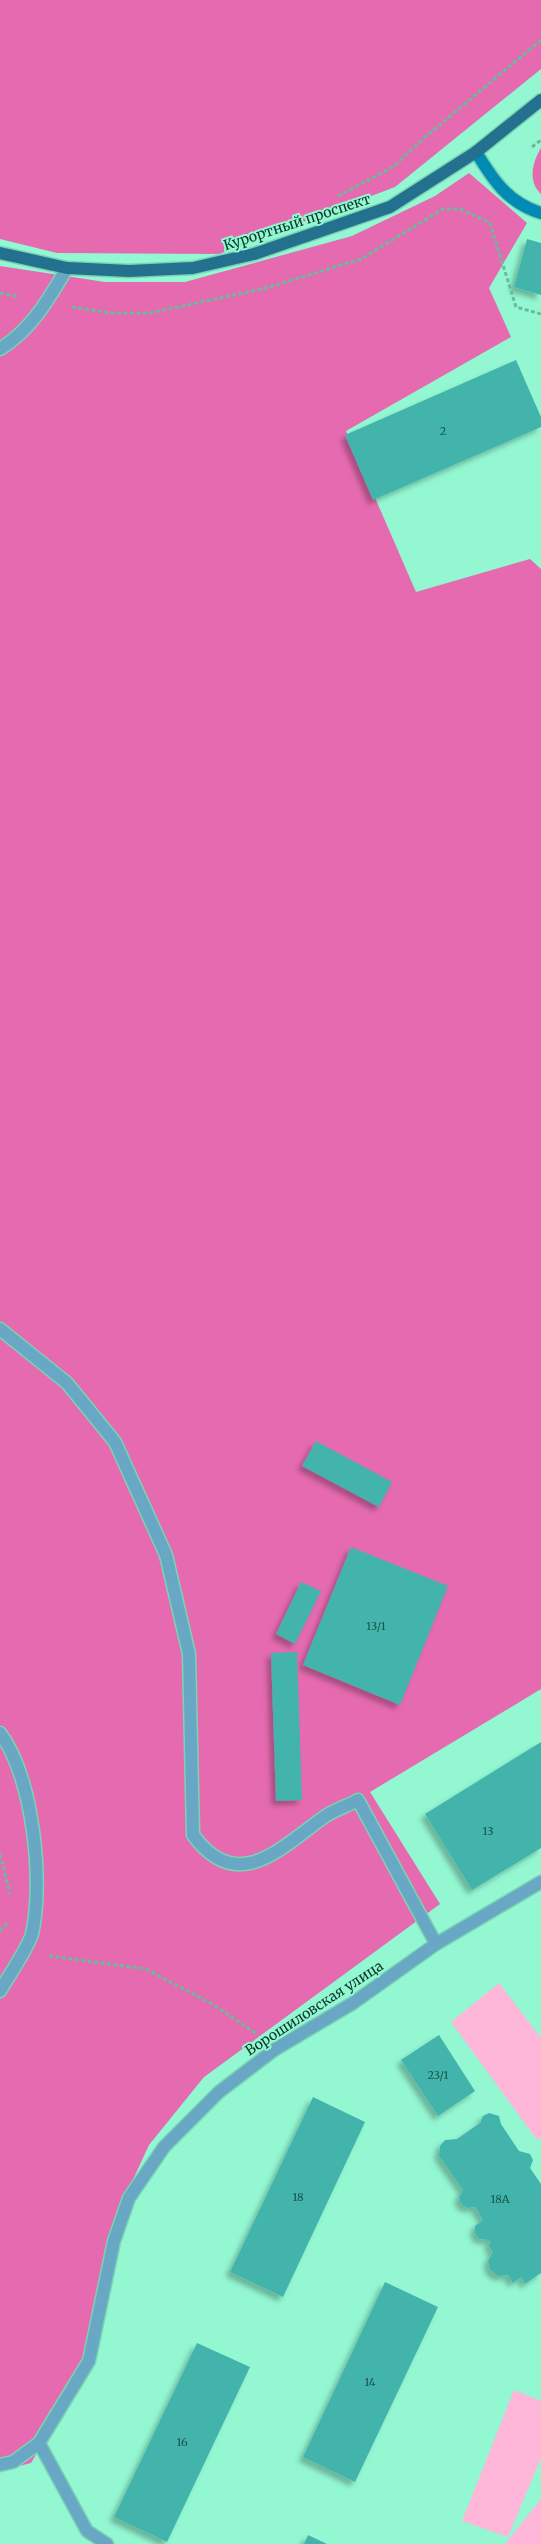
<svg xmlns="http://www.w3.org/2000/svg" width="541" height="2544" viewBox="0 0 541 2544" font-family="Merriweather,serif">
  <style>
    .green { fill: #feb6d9 }
    .forest { fill: #e56aaf }
    .building { fill: #43b4ac; filter: url(#shadow) }
    .lines { fill: none; stroke-linecap: round; stroke-linejoin: round }
    .lane-casing { stroke: #7ad4b4; stroke-width: 15 }
    .street-casing { stroke: #7ad4b4; stroke-width: 15 }
    .secondary-casing { stroke: #7ad4b4; stroke-width: 15 }
    .primary-casing { stroke: #7ad4b4; stroke-width: 15 }
    .path { stroke: #69bb9e; stroke-width: 3; stroke-dasharray: 4 2.5; stroke-linecap: butt }
    .lane { stroke: #69a8c4; stroke-width: 12 }
    .street { stroke: #69a8c4; stroke-width: 12 }
    .secondary { stroke: #018bb4; stroke-width: 12 }
    .primary { stroke: #24718f; stroke-width: 12 }
    .labels { text-anchor: middle; stroke-width: 4; stroke-linejoin: round; paint-order: stroke }
    .number-label { font-size: 11px; fill: #18564a }
    .street-label { font-size: 14px; fill: #0a3729; stroke: #93f7d2 }
  </style>
  <defs>
    <filter id="shadow"><feDropShadow dx="-4.5" dy="4.5" stdDeviation="2.5" flood-color="#0004"/></filter>
  </defs>
  <rect width="100%" height="100%" fill="#93f7d2"/>
  <path class="green" d="M 499,1983 L 541,2038 L 541,2137 L 537,2140 L 451,2022 Z
    M 514,2390 L 541,2401 L 541,2458 L 508,2537 L 462,2521 Z
    M 541,2499 L 541,2544 L 505,2544 Z"/>
  <path class="forest" d="M 0,0 L 541,0 L 541,69 L 395,187 L 219,254 L 57,253 L 0,239 Z
    M 541,148 L 541,194 C 527,181 533,161 541,148 Z
    M 469,173 L 527,223 L 489,288 L 511,337 L 346,431 L 416,592 L 530,559 L 541,569 L 541,1689 L 370,1792 L 440,1904 L 204,2077 L 149,2145 L 124,2199 L 77,2386 L 31,2463 L 0,2471 L 0,266 L 105,282 L 185,282 L 352,236 L 435,196 Z"/>
  <path class="building" d="M 527,239 L 541,243 L 541,295 L 514,287 Z
    M 516,360 L 541,417 L 541,427 L 373,500 L 345,435 Z
    M 316,1441 L 392,1482 L 379,1507 L 302,1466 Z
    M 351,1547 L 448,1586 L 400,1705 L 303,1665 Z
    M 301,1582 L 321,1591 L 295,1644 L 276,1634 Z
    M 297,1652 L 302,1800 L 276,1801 L 271,1653 Z
    M 541,1742 L 541,1848 L 472,1890 L 425,1814 Z
    M 439,2035 L 475,2091 L 438,2116 L 401,2060 Z
    M 313,2097 L 365,2122 L 283,2297 L 230,2272 Z
    M 489,2113 L 499,2116 L 501,2124 L 519,2151 L 530,2154 L 533,2160 L 530,2168 L 541,2184 L 541,2273 L 525,2284 L 521,2277 L 513,2283 L 508,2275 L 498,2276 L 490,2270 L 488,2261 L 493,2252 L 488,2245 L 491,2243 L 489,2240 L 479,2239 L 475,2233 L 475,2226 L 483,2220 L 475,2207 L 467,2208 L 461,2204 L 459,2197 L 463,2190 L 439,2156 L 440,2146 L 445,2140 L 457,2139 L 480,2123 L 483,2116 Z
    M 385,2282 L 438,2307 L 355,2482 L 303,2457 Z
    M 197,2343 L 250,2367 L 167,2542 L 114,2517 Z
    M 308,2535 L 327,2544 L 304,2544 Z"/>
  <g class="lines">
    <g class="lane-casing">
      <path id="lane" d="M 0,349 C 31,330 49,299 67,268
        M 0,1329 L 67,1383 L 115,1442 L 166,1555 L 189,1654 L 193,1835 C 237,1895 280,1849 324,1817 C 334,1810 347,1806 358,1800 L 436,1944
        M 0,1733 C 33,1777 44,1881 32,1934 C 28,1948 8,1977 0,1991"/>
    </g>
    <g class="street-casing">
      <path id="street" d="M 39,2443 L 87,2531 L 107,2544
        M 0,2465 L 13,2462 L 39,2443 L 89,2361 L 114,2241 L 129,2198 L 164,2147 L 219,2092 L 274,2050 L 353,2003 L 436,1944 L 541,1882"/>
    </g>
    <g class="secondary-casing">
      <path id="secondary" d="M 476,152 C 493,180 508,203 541,213"/>
    </g>
    <g class="primary-casing">
      <path id="primary" d="M 0,253 L 67,268 L 129,271 L 193,268 L 254,254 L 390,207 L 476,152 L 541,100"/>
    </g>
    <path class="path" d="M 532,147 L 541,140
      M 338,196 L 393,167 L 424,138 L 541,40
      M 0,293 L 19,297
      M 72,307 L 111,313 L 150,313 L 266,288 L 361,259 L 443,209 L 460,209 L 490,223 L 516,307 L 541,314
      M 0,1854 L 10,1894
      M 0,1931 L 8,1922
      M 49,1956 L 146,1969 L 214,2005 L 257,2034"/>
    <use href="#lane" class="lane"/>
    <use href="#street" class="street"/>
    <use href="#secondary" class="secondary"/>
    <use href="#primary" class="primary"/>
  </g>
  <g class="labels">
    <g class="number-label">
      <text x="443" y="435">2</text>
      <text x="376" y="1630">13/1</text>
      <text x="488" y="1835">13</text>
      <text x="438" y="2079">23/1</text>
      <text x="298" y="2201">18</text>
      <text x="500" y="2203">18А</text>
      <text x="370" y="2386">14</text>
      <text x="182" y="2446">16</text>
    </g>
    <g class="street-label">
      <text transform="translate(297 222) rotate(-18)" y="5">Курортный проспект</text>
      <text transform="translate(314 2008) rotate(-33)" y="5">Ворошиловская улица</text>
    </g>
  </g>
</svg>
